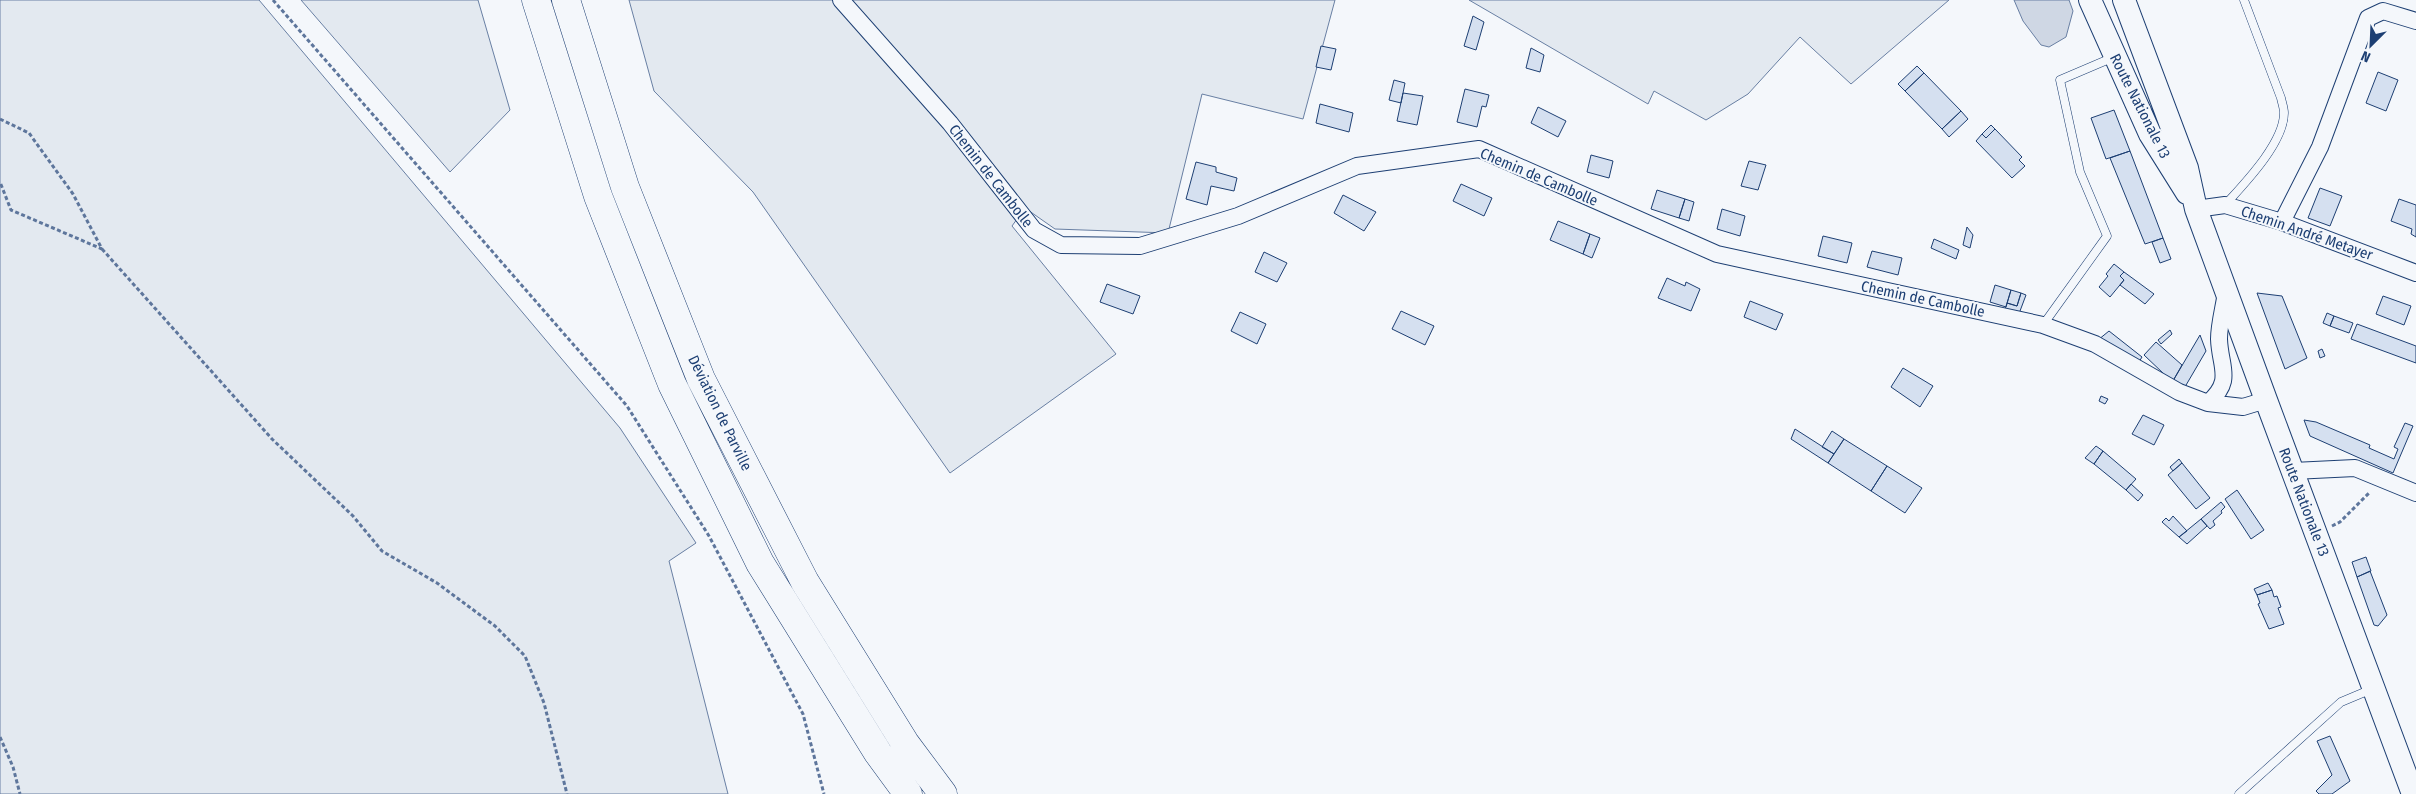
<svg xmlns="http://www.w3.org/2000/svg" width="2416" height="794" viewBox="0 0 2416 794" font-family="'Fira Sans Condensed',sans-serif">
  <style>
    .green { fill: #e3e9f0; stroke: #687fa3 }
    .water { fill: #cfd7e4; stroke: #687fa3 }
    .building { fill: #d5e0f0; stroke: #1d3f73 }
    .lines { fill: none; stroke-linecap: round; stroke-linejoin: round }
    .lane-casing { stroke: #1d3f73; stroke-width: 9 }
    .street-casing { stroke: #1d3f73; stroke-width: 18 }
    .secondary-casing { stroke: #1d3f73; stroke-width: 24 }
    .highway-casing { stroke: #1d3f73; stroke-width: 29 }
    .path { stroke: #5e769c; stroke-width: 3; stroke-dasharray: 4 2.5; stroke-linecap: butt }
    .lane { stroke: #f4f7fb; stroke-width: 8 }
    .street { stroke: #f4f7fb; stroke-width: 16 }
    .secondary { stroke: #f4f7fb; stroke-width: 22 }
    .highway { stroke: #f4f7fb; stroke-width: 28 }
    .labels { text-anchor: middle; stroke-width: 4; stroke-linejoin: round; paint-order: stroke }
    .street-label { font-size: 15px; fill: #1d3f73; stroke: #f4f7fb }
  </style>
  <rect width="100%" height="100%" fill="#f4f7fb"/>
  <path class="green" d="M 0,0 L 259,0 L 620,428 L 696,543 L 669,561 L 728,794 L 0,794 Z
    M 301,0 L 478,0 L 510,110 L 450,172 Z
    M 629,0 L 1335,0 L 1303,119 L 1202,94 L 1168,233 L 1055,229 L 1025,208 L 1012,226 L 1116,354 L 950,473 L 753,192 L 654,91 Z
    M 1469,0 L 1949,0 L 1851,84 L 1800,37 L 1748,94 L 1706,120 L 1654,91 L 1648,104 Z"/>
  <path class="water" d="M 2014,0 L 2069,0 L 2073,11 L 2066,37 L 2049,47 L 2041,45 L 2023,21 Z"/>
  <path class="building" d="M 1473,16 L 1484,22 L 1476,50 L 1464,46 Z
    M 1321,46 L 1336,49 L 1331,70 L 1316,67 Z
    M 1531,48 L 1544,55 L 1540,72 L 1526,68 Z
    M 1917,66 L 1924,73 L 1905,91 L 1898,84 Z
    M 2378,72 L 2398,80 L 2386,111 L 2366,103 Z
    M 1924,73 L 1961,111 L 1942,129 L 1905,91 Z
    M 1394,80 L 1405,83 L 1401,103 L 1389,100 Z
    M 1465,89 L 1489,95 L 1486,107 L 1482,106 L 1477,127 L 1457,122 Z
    M 1403,93 L 1423,96 L 1417,125 L 1397,121 Z
    M 1320,104 L 1353,113 L 1349,132 L 1316,123 Z
    M 1538,107 L 1566,121 L 1558,137 L 1531,123 Z
    M 2114,110 L 2130,151 L 2106,159 L 2091,118 Z
    M 1961,111 L 1968,119 L 1949,137 L 1942,129 Z
    M 1991,125 L 1995,129 L 1986,138 L 1982,134 Z
    M 1995,129 L 2022,157 L 2019,160 L 2025,166 L 2012,178 L 1976,141 L 1982,134 L 1986,138 Z
    M 2130,151 L 2163,238 L 2145,244 L 2110,158 Z
    M 1591,155 L 1613,161 L 1609,178 L 1587,172 Z
    M 1749,161 L 1766,165 L 1758,190 L 1741,186 Z
    M 1196,162 L 1216,167 L 1216,172 L 1237,178 L 1234,191 L 1211,186 L 1207,205 L 1186,199 Z
    M 1461,184 L 1492,198 L 1484,216 L 1453,201 Z
    M 2320,188 L 2342,196 L 2330,226 L 2308,218 Z
    M 1657,190 L 1685,199 L 1679,218 L 1651,209 Z
    M 1343,195 L 1376,212 L 1364,231 L 1334,213 Z
    M 1685,199 L 1694,202 L 1689,221 L 1679,218 Z
    M 2399,199 L 2416,205 L 2416,237 L 2411,234 L 2412,229 L 2391,221 Z
    M 1722,209 L 1745,216 L 1740,236 L 1717,229 Z
    M 1558,221 L 1590,234 L 1583,254 L 1550,240 Z
    M 1967,227 L 1973,235 L 1970,248 L 1963,245 Z
    M 1590,234 L 1600,238 L 1592,258 L 1583,254 Z
    M 1823,236 L 1852,243 L 1847,263 L 1818,256 Z
    M 2163,238 L 2171,259 L 2160,263 L 2152,242 Z
    M 1934,239 L 1959,250 L 1956,259 L 1931,248 Z
    M 1872,251 L 1902,258 L 1898,275 L 1867,267 Z
    M 1264,252 L 1287,263 L 1277,282 L 1255,272 Z
    M 2114,264 L 2124,272 L 2120,276 L 2124,280 L 2110,297 L 2099,287 L 2108,276 L 2106,274 Z
    M 2124,272 L 2154,294 L 2145,304 L 2120,285 L 2124,280 L 2120,276 Z
    M 1667,278 L 1685,286 L 1686,282 L 1700,289 L 1691,311 L 1658,298 Z
    M 1107,284 L 1140,296 L 1133,314 L 1100,302 Z
    M 1995,285 L 2011,290 L 2006,307 L 1990,302 Z
    M 2011,290 L 2021,293 L 2017,306 L 2007,303 Z
    M 2021,293 L 2026,295 L 2020,311 L 2023,313 L 2003,316 L 2007,303 L 2017,306 Z
    M 2257,293 L 2282,296 L 2307,358 L 2285,369 Z
    M 2383,296 L 2411,306 L 2404,325 L 2376,314 Z
    M 1750,301 L 1783,314 L 1776,330 L 1744,317 Z
    M 1401,311 L 1434,326 L 1425,345 L 1392,329 Z
    M 1240,312 L 1266,324 L 1257,344 L 1231,331 Z
    M 2327,313 L 2334,316 L 2330,326 L 2323,323 Z
    M 2334,316 L 2353,323 L 2349,333 L 2330,326 Z
    M 2357,324 L 2416,346 L 2416,363 L 2351,339 Z
    M 2170,330 L 2172,334 L 2161,344 L 2158,340 Z
    M 2109,331 L 2142,357 L 2136,367 L 2098,340 Z
    M 2200,335 L 2206,351 L 2182,392 L 2170,386 Z
    M 2156,342 L 2182,365 L 2170,386 L 2160,381 L 2164,374 L 2144,355 Z
    M 2322,349 L 2325,356 L 2320,358 L 2318,351 Z
    M 1903,368 L 1933,386 L 1920,407 L 1891,387 Z
    M 2101,396 L 2108,399 L 2105,404 L 2099,401 Z
    M 2143,415 L 2164,425 L 2154,445 L 2132,434 Z
    M 2304,420 L 2316,422 L 2370,445 L 2369,448 L 2394,459 L 2398,449 L 2394,447 L 2405,423 L 2413,426 L 2393,473 L 2310,436 Z
    M 1795,429 L 1834,454 L 1828,463 L 1791,439 Z
    M 1832,431 L 1844,439 L 1834,454 L 1822,447 Z
    M 1844,439 L 1887,466 L 1871,491 L 1828,463 Z
    M 2096,446 L 2103,451 L 2094,464 L 2085,458 Z
    M 2103,451 L 2136,479 L 2126,490 L 2094,464 Z
    M 2179,459 L 2182,463 L 2173,471 L 2170,467 Z
    M 2182,463 L 2210,498 L 2196,509 L 2168,475 Z
    M 1887,466 L 1922,488 L 1905,513 L 1871,491 Z
    M 2131,484 L 2143,495 L 2138,501 L 2126,490 Z
    M 2237,490 L 2264,530 L 2251,539 L 2225,499 Z
    M 2221,502 L 2225,507 L 2221,511 L 2222,513 L 2213,521 L 2215,525 L 2210,529 L 2201,519 Z
    M 2173,516 L 2187,531 L 2179,537 L 2162,522 L 2166,518 L 2169,521 Z
    M 2201,519 L 2207,526 L 2187,544 L 2179,537 Z
    M 2366,557 L 2371,571 L 2357,577 L 2352,562 Z
    M 2370,571 L 2387,615 L 2378,626 L 2374,625 L 2357,577 Z
    M 2268,583 L 2272,590 L 2257,595 L 2254,589 Z
    M 2272,590 L 2274,597 L 2277,596 L 2281,607 L 2278,608 L 2284,624 L 2269,629 L 2258,604 L 2260,603 L 2257,595 Z
    M 2330,736 L 2350,781 L 2332,794 L 2319,794 L 2316,791 L 2332,775 L 2317,741 Z"/>
  <g class="lines">
    <g class="lane-casing">
      <path id="lane" d="M 2225,205 C 2244,184 2284,143 2284,113 C 2284,108 2282,103 2281,98 L 2244,0
        M 2043,325 L 2107,236 L 2080,172 L 2060,80 L 2114,57
        M 2239,794 L 2341,702 L 2372,689"/>
    </g>
    <g class="street-casing">
      <path id="street" d="M 841,0 L 950,123 L 1034,230 L 1061,245 L 1140,246 L 1238,216 L 1357,166 L 1479,149 L 1717,254 L 2043,325 L 2095,344 L 2179,392 L 2208,403 L 2243,407 L 2266,400
        M 2196,209 L 2225,205 L 2282,222 L 2416,273
        M 2282,222 L 2320,147 L 2368,18 L 2383,11 L 2416,21
        M 2208,403 C 2234,380 2220,368 2219,339 C 2219,324 2224,307 2226,292
        M 2293,471 L 2355,468 L 2416,493"/>
    </g>
    <g class="secondary-casing">
      <path id="secondary" d="M 2090,0 L 2150,134 L 2187,193
        M 2124,0 L 2187,168 L 2196,209 L 2266,400 L 2413,794"/>
    </g>
    <g class="highway-casing">
      <path id="highway" d="M 536,0 L 598,196 L 672,384 L 760,563 L 878,753 L 908,794
        M 566,0 L 625,187 L 701,379 L 805,582 L 905,743 L 943,794"/>
    </g>
    <path class="path" d="M 273,0 L 627,406 L 709,536 L 803,714 L 824,794
      M 0,119 L 29,133 L 73,194 L 102,249 L 11,210 L 0,182
      M 102,249 L 272,439 L 353,516 L 382,551 L 437,583 L 495,626 L 525,656 L 544,703 L 567,794
      M 2332,526 L 2340,522 L 2370,492
      M 0,737 L 13,767 L 20,794"/>
    <use href="#lane" class="lane"/>
    <use href="#street" class="street"/>
    <use href="#secondary" class="secondary"/>
    <use href="#highway" class="highway"/>
  </g>
  <g class="labels">
    <g class="street-label">
      <text transform="translate(2140 106) rotate(63)" y="5">Route Nationale 13</text>
      <text transform="translate(991 176) rotate(52)" y="5">Chemin de Cambolle</text>
      <text transform="translate(1539 177) rotate(23)" y="5">Chemin de Cambolle</text>
      <text transform="translate(2307 233) rotate(19)" y="5">Chemin André Metayer</text>
      <text transform="translate(1923 299) rotate(12)" y="5">Chemin de Cambolle</text>
      <text transform="translate(720 413) rotate(64)" y="5">Déviation de Parville</text>
      <text transform="translate(2304 502) rotate(69)" y="5">Route Nationale 13</text>
    </g>
  </g>
  <g transform="translate(2371 45) rotate(204)" stroke="#f4f7fb" stroke-width="4" paint-order="stroke">
  <path d="M0-4L9 19L0 12L-9 19Z" fill="#1d3f73"/>
  <text y="-8" font-size="14" font-weight="bold" text-anchor="middle" fill="#1d3f73">N</text>
  </g>
</svg>
